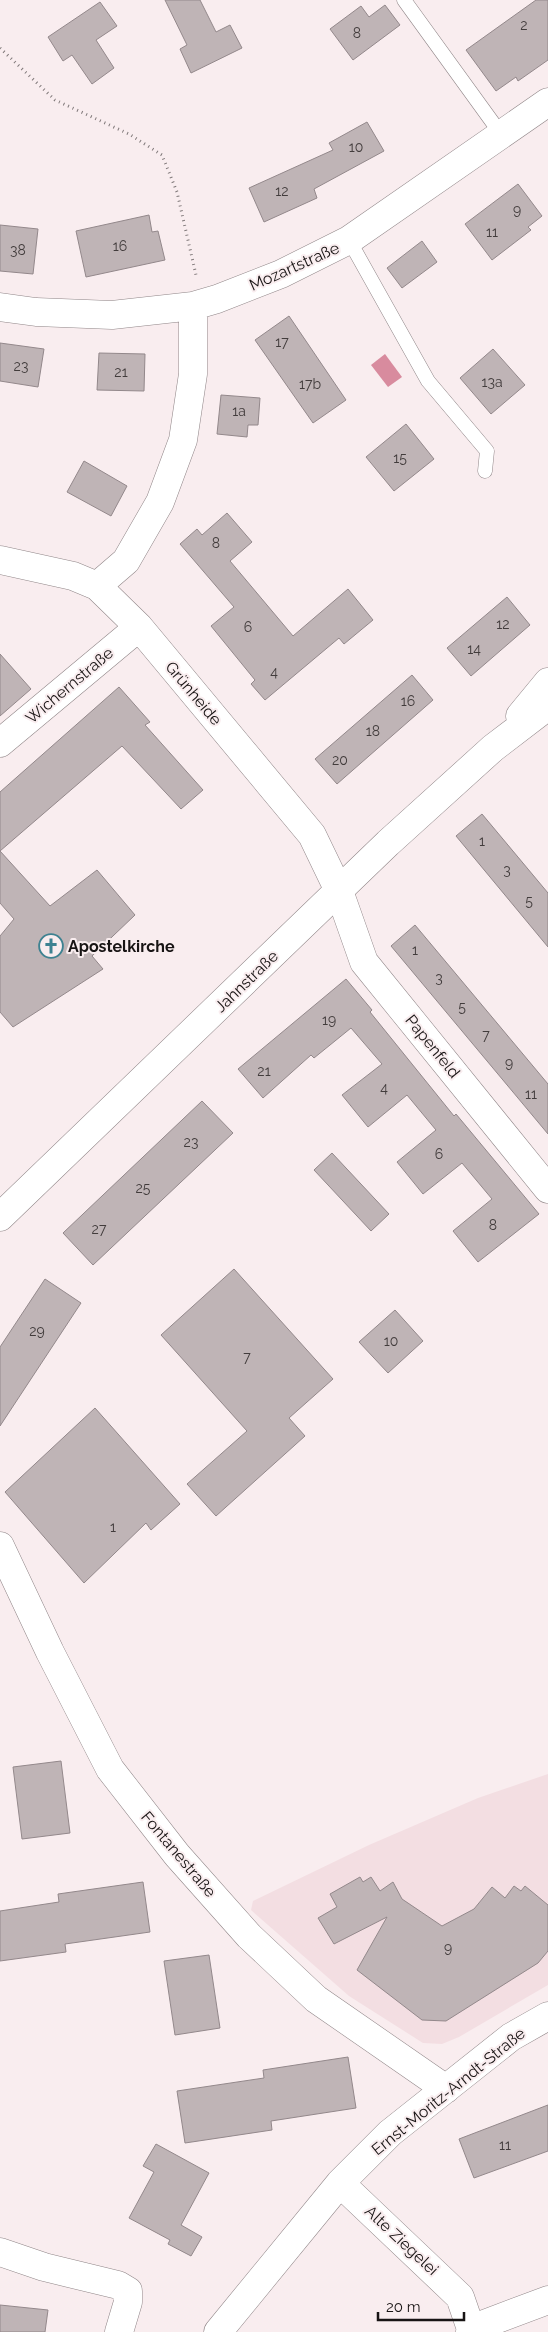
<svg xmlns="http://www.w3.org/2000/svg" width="548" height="2332" viewBox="0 0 548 2332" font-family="Raleway,sans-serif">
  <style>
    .built { fill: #f3dee2 }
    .water { fill: #d88b9e }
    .building { fill: #bfb4b6; stroke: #93888b }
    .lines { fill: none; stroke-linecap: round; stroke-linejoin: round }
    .service-casing { stroke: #908688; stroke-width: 15 }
    .minor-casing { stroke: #908688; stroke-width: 29 }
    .tertiary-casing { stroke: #908688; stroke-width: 29 }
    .path { stroke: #80797a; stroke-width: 3; stroke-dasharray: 1 4; stroke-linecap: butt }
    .service { stroke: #fff; stroke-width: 14 }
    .minor { stroke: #fff; stroke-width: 28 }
    .tertiary { stroke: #fff; stroke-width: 28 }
    .labels { text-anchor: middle; stroke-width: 4; stroke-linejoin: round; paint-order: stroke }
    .number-label { font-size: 14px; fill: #423c3c }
    .street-label { font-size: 16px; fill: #181414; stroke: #f9edef }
    .poi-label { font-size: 16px; font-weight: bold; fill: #181414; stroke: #f9edef; text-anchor: start }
  </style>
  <rect width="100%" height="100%" fill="#f9edef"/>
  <path class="built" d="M 548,1774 L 548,1985 L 459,2037 L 442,2044 L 423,2043 L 349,1996 L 251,1910 L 253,1901 L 369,1845 L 478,1798 Z"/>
  <path class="water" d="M 385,354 L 402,377 L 388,387 L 371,365 Z"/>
  <path class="building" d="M 165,0 L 200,0 L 216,32 L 230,25 L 242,48 L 191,73 L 180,49 L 187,45 Z
    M 536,0 L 548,0 L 548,60 L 518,81 L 516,77 L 496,91 L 466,50 Z
    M 100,2 L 117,26 L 96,40 L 114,68 L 92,84 L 72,55 L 63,61 L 48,37 Z
    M 385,5 L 400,25 L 353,60 L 330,29 L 361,6 L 369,17 Z
    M 367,122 L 384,151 L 314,189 L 317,198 L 264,222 L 249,188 L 333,150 L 329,143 Z
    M 518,184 L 542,216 L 528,227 L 531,230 L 492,260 L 465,224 Z
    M 149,215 L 152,232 L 158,231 L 165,260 L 86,277 L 76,231 Z
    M 0,225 L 38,229 L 33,274 L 0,271 Z
    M 422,241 L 437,262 L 402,288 L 387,268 Z
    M 289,316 L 346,400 L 313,423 L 255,340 Z
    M 0,343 L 44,349 L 38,387 L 0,381 Z
    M 493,349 L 525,385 L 491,414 L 460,378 Z
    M 99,353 L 145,354 L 144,391 L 97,390 Z
    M 221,395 L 260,398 L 258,425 L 248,425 L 247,437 L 217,434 Z
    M 406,424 L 434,459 L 394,491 L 366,457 Z
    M 84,461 L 127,486 L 111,516 L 67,492 Z
    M 227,513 L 252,542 L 230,561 L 293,636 L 348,589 L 373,620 L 344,644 L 339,638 L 265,700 L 251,684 L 255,680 L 211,626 L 234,607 L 180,544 L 197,529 L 202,535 Z
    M 507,597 L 530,625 L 471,676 L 447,648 Z
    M 0,654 L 31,689 L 0,716 Z
    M 412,675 L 433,700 L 337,784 L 315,759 Z
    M 119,687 L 150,722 L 145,725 L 203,790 L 181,809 L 122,746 L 0,851 L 50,906 L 97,870 L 135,915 L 92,956 L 103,969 L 13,1027 L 0,1012 L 0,936 L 14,919 L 0,903 L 0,792 Z
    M 482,814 L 548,893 L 548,947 L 456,836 Z
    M 415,925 L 548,1084 L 548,1134 L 391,946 Z
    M 346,979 L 372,1010 L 370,1012 L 454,1116 L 456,1114 L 539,1214 L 478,1262 L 453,1231 L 492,1199 L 462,1163 L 423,1194 L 397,1162 L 436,1130 L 407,1095 L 368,1127 L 342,1095 L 382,1064 L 351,1028 L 314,1058 L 311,1055 L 263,1098 L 238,1069 Z
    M 202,1101 L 233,1133 L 93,1265 L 63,1233 Z
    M 332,1153 L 389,1214 L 371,1231 L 314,1170 Z
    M 234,1269 L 333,1379 L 289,1418 L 305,1436 L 216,1516 L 187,1484 L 247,1431 L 161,1335 Z
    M 45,1279 L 81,1303 L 0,1426 L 0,1347 Z
    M 395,1310 L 423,1341 L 388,1373 L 359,1342 Z
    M 95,1408 L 180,1504 L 151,1530 L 146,1523 L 84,1583 L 5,1492 Z
    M 61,1761 L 70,1833 L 22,1839 L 13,1767 Z
    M 360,1877 L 363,1882 L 371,1877 L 380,1891 L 393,1882 L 402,1899 L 442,1926 L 474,1909 L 492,1887 L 505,1898 L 514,1886 L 521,1891 L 525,1886 L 548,1905 L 548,1951 L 538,1963 L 446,2021 L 422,2020 L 357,1970 L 387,1917 L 334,1944 L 318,1918 L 337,1907 L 330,1894 Z
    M 143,1882 L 150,1932 L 65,1944 L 66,1952 L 0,1961 L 0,1911 L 59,1902 L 58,1894 Z
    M 209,1955 L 220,2028 L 175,2035 L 164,1961 Z
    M 348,2057 L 356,2108 L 271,2121 L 272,2130 L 185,2143 L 177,2091 L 264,2078 L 263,2070 Z
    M 548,2105 L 548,2151 L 474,2178 L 459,2139 Z
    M 156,2144 L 209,2173 L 181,2225 L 202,2237 L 191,2256 L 168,2244 L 170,2240 L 129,2218 L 154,2172 L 143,2166 Z
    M 0,2305 L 48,2310 L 45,2332 L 0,2332 Z"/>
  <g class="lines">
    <g class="service-casing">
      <path id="service" d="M 404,0 L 501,134
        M 349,240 L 428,381 L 487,451 L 485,471"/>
    </g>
    <g class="minor-casing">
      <path id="minor" d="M 0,307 L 36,312 L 112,315 L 193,306 L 217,299 L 281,274 L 349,240 L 548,102
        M 0,560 L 73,576 L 97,586 L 139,627 L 312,835 L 339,891 L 364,962 L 548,1189
        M 97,586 L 126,561 L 160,502 L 183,440 L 193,374 L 193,306
        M 0,743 L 139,627
        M 0,1546 L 50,1652 L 110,1769 L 177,1855 L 249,1936 L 316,1999 L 446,2089
        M 340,2183 L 460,2297 L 471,2329 L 470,2332
        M 0,2252 L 44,2267 L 118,2285 L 128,2291 L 128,2302 L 119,2332
        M 471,2329 L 548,2300
        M 218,2332 L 340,2183 L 390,2133 L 511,2037 L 548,2016"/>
    </g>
    <g class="tertiary-casing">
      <path id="tertiary" d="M 520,716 L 548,682
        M 0,1217 L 388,843 L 493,748 L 548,706"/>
    </g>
    <path class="path" d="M 0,48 L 55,100 L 129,134 L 162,155 L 177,192 L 196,275"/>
    <use href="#service" class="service"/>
    <use href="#minor" class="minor"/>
    <use href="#tertiary" class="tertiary"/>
  </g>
  <defs>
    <g id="church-ring" transform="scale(1.25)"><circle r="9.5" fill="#f9edef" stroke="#3e8291" stroke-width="1.5"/><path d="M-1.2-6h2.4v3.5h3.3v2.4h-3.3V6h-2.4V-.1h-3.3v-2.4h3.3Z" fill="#3e8291"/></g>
  </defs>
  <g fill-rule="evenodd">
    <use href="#church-ring" x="51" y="946"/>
  </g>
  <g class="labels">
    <g class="number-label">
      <text x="524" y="30">2</text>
      <text x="357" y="38">8</text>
      <text x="356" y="152">10</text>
      <text x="282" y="196">12</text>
      <text x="517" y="215">9</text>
      <text x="492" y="237">11</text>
      <text x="120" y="251">16</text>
      <text x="18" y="255">38</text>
      <text x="282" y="347">17</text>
      <text x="21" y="371">23</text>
      <text x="121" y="377">21</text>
      <text x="492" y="387">13a</text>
      <text x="310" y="389">17b</text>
      <text x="239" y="416">1a</text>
      <text x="400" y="463">15</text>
      <text x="216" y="548">8</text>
      <text x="503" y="629">12</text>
      <text x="248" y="632">6</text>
      <text x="474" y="654">14</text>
      <text x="274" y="677">4</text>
      <text x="408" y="706">16</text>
      <text x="373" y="736">18</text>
      <text x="340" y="765">20</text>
      <text x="482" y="846">1</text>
      <text x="507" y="875">3</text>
      <text x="529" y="906">5</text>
      <text x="415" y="955">1</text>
      <text x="439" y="983">3</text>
      <text x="462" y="1012">5</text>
      <text x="329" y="1025">19</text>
      <text x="486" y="1040">7</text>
      <text x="509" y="1068">9</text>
      <text x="264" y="1076">21</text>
      <text x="384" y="1093">4</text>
      <text x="531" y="1099">11</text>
      <text x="191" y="1147">23</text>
      <text x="439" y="1159">6</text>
      <text x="143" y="1193">25</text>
      <text x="493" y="1230">8</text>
      <text x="99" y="1234">27</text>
      <text x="37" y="1336">29</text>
      <text x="391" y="1346">10</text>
      <text x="247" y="1362">7</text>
      <text x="113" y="1532">1</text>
      <text x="448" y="1953">9</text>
      <text x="505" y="2150">11</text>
    </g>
    <g class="street-label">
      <text transform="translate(294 266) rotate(-24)" y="6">Mozartstraße</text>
      <text transform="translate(69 685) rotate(-40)" y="6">Wichernstraße</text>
      <text transform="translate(194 693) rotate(50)" y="6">Grünheide</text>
      <text transform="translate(246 981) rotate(-44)" y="6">Jahnstraße</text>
      <text transform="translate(433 1046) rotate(51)" y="6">Papenfeld</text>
      <text transform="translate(179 1854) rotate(50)" y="6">Fontanestraße</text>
      <text transform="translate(448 2091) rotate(-39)" y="6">Ernst-Moritz-Arndt-Straße</text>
      <text transform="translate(402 2240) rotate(43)" y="6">Alte Ziegelei</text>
    </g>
    <g class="poi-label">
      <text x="68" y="952">Apostelkirche</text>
    </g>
  </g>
  <path d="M378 2312v8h86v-8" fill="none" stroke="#181414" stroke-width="2.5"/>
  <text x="386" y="2312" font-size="15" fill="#181414" stroke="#f9edef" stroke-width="4" paint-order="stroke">20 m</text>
</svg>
